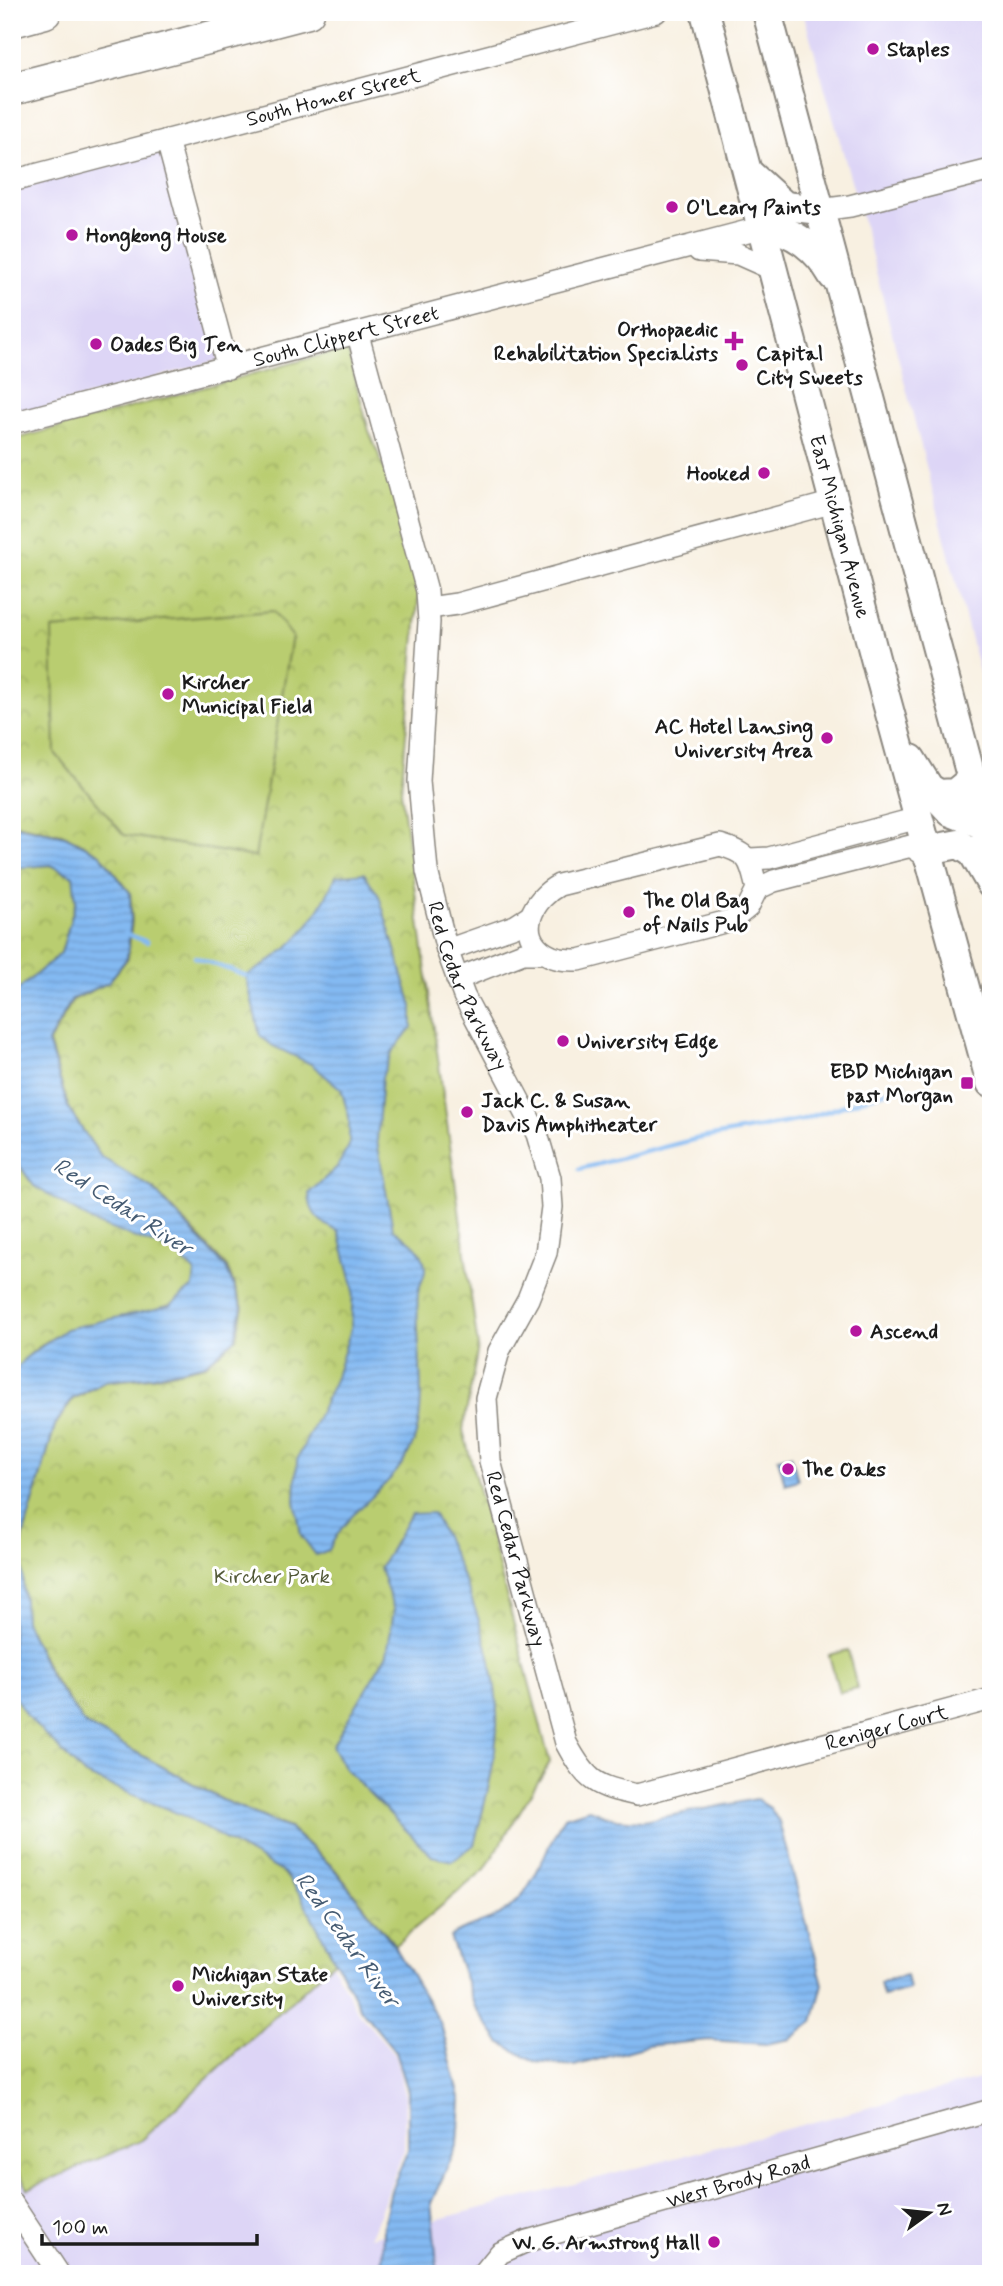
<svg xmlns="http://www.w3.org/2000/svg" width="1003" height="2286" viewBox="0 0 1003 2286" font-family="Mynerve,sans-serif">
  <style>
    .built { fill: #ddd5f6 }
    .park { fill: url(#park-crowns); stroke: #6a7446; stroke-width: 2 }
    .garden { fill: #b9cd70; stroke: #6a7446; stroke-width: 2 }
    .water { fill: url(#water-rules); stroke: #506a87; stroke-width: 2 }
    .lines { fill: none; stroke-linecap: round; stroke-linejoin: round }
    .stream { stroke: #83b9f2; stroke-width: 4.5 }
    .minor-casing { stroke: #8a867e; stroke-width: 24 }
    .major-casing { stroke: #8a867e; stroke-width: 32 }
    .highway-casing { stroke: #8a867e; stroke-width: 35 }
    .minor { stroke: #fff; stroke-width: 21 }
    .major { stroke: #fff; stroke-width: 28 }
    .highway { stroke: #fff; stroke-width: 32 }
    .poi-dot { fill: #b5179e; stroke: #fff; stroke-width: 2.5 }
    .labels { text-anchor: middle; stroke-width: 6; stroke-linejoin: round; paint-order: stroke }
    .poi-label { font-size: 21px; font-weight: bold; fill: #1c1c1c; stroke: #fff; text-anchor: start }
    .street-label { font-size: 21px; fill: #1c1c1c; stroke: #fff }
    .park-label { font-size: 21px; fill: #535a39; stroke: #fff }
    .water-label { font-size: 23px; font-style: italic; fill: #455b72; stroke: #fff }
  </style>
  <defs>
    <pattern id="park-crowns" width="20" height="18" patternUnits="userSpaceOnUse" patternTransform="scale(1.75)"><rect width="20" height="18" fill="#b9cd70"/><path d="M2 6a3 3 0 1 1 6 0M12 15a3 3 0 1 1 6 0" fill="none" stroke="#9eaf60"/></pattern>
    <pattern id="water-rules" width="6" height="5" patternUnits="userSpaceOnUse" patternTransform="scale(1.75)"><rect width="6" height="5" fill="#83b9f2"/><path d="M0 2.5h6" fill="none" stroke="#719ecf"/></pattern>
  </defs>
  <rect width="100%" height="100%" fill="#fff"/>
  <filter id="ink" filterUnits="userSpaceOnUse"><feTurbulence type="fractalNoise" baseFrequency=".0143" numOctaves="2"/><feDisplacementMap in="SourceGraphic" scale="14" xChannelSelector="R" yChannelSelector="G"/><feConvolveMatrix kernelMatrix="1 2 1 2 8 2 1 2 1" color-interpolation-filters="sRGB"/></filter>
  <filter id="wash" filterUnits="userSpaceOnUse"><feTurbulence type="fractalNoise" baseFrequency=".00686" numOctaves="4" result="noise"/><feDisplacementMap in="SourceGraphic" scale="28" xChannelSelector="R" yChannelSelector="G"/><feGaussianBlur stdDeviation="1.57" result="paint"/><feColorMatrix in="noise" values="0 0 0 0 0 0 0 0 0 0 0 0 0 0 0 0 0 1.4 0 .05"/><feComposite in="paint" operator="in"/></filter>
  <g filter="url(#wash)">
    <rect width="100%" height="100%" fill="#f8f0e1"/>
    <path class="built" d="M 803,12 L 991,12 L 991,717 L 865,229 Z
      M 162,147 L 219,360 L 12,417 L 12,188 Z
      M 12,1699 L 22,1717 L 83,1779 L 299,1901 L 358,2013 L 394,2054 L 405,2093 L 404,2150 L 370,2237 L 991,2076 L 991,2274 L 12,2274 Z"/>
    <path class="park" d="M 347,348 L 369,431 L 392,487 L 419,591 L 401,791 L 478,1347 L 463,1430 L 550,1762 L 485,1869 L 395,1945 L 334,1868 L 290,1828 L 223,1800 L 85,1724 L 51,1675 L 25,1621 L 21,1545 L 55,1426 L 73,1399 L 105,1382 L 153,1377 L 206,1365 L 236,1339 L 243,1307 L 227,1267 L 154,1189 L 101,1157 L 69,1109 L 49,1042 L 73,1000 L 108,983 L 128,958 L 132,921 L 130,892 L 100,854 L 66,835 L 12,823 L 12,703 L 16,681 L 19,579 L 12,537 L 12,440 Z
      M 51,865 L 74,876 L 76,901 L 61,953 L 12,995 L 12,868 Z
      M 12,1155 L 34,1186 L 143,1240 L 177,1253 L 196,1271 L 193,1287 C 185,1293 176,1303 167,1306 C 105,1329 59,1313 12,1374 Z
      M 12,1692 L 26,1715 L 85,1775 L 182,1815 L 284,1873 L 301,1896 L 335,1961 L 140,2141 L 28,2189 L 12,2161 Z"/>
    <path class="garden" d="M 273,611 L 292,636 L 255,857 L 124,835 L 55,753 L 52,629 Z
      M 848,1650 L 857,1688 L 839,1692 L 829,1655 Z"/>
    <path class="water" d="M 12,825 L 65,836 L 100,854 L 130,893 L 131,921 L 127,958 L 108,983 L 72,999 L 48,1042 L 69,1110 L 101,1157 L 153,1189 L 226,1268 L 242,1307 L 235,1339 L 205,1364 L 154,1376 L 105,1381 L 72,1399 L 55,1425 L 21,1545 L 25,1621 L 50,1676 L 85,1724 L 222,1800 L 290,1829 L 333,1868 L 394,1945 L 441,2024 L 461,2101 L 458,2144 L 431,2203 L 438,2274 L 382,2274 L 383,2226 L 391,2190 L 408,2150 L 408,2091 L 396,2052 L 361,2010 L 301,1896 L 284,1873 L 182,1815 L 85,1775 L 26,1715 L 12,1692 L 12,1374 L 24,1359 L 66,1329 L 169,1306 L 193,1287 L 195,1272 L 177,1253 L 95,1223 L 34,1186 L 12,1155 L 12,995 L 61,953 L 76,901 L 73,876 L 51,865 L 12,868 Z
      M 364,873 L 379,896 L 412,1006 L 412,1027 L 392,1052 L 382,1077 L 377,1141 L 393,1229 C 407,1239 424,1248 425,1268 C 426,1276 419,1285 418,1293 C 414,1341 432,1410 409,1452 C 389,1492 346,1509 329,1550 L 316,1555 L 301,1535 L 295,1501 L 297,1460 L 335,1380 L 351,1329 L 353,1286 L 339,1232 C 321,1223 309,1215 309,1193 L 337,1167 L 349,1146 L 349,1117 L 341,1089 L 311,1064 L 273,1046 L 260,1036 L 246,976 C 292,950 314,925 336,876 Z
      M 791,1455 L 798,1480 L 785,1484 L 778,1458 Z
      M 433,1513 C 463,1569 500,1660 497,1725 C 496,1765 484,1806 474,1845 L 452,1861 L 432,1856 L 345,1769 L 332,1746 L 387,1654 L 394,1610 L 380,1568 L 411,1514 Z
      M 756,1799 L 770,1808 L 779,1822 L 823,1984 L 813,2022 L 791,2039 L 765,2044 L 709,2040 L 647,2046 L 574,2066 L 535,2062 L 500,2042 L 475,2007 L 450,1937 C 466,1926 483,1924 499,1915 C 535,1895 544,1849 564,1817 L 589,1809 L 614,1819 L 643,1821 Z
      M 906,1975 L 909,1989 L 883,1996 L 880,1982 Z"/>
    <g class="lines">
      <path class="stream" d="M 125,933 L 147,942
        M 195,957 L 246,976
        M 579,1169 L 696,1139 L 801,1120 L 905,1085"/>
    </g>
  </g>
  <g filter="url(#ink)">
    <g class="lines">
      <g class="minor-casing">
        <g id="minor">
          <path d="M 167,140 L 228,368"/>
          <path id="s1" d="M 12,181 L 656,12"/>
          <path d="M 820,210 L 850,206 L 991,170"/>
          <path d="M 699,251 L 738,254 L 774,270"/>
          <path id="s2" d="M 358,335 L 427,591 L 429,622 L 419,781 L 427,871 L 447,950 L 464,996 L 537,1134 L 550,1178 L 552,1207 L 546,1253 L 528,1299 L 499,1351 L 486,1398 L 490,1461 L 566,1743 C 587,1782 595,1786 637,1795 L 991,1699"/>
          <path id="s3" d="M 12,423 L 763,227"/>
          <path d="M 429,608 L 457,604 L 834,502"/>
          <path d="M 720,845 C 751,854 750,861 757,889 L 748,907 L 732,920 L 579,960 C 567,960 555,960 545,953 C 514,933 534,898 559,885 Z"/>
          <path d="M 750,859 L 769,858 L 918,818"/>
          <path d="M 757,889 L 774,881 L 911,846 L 929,858"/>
          <path d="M 447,950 L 515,926 L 529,917"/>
          <path d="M 457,979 L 523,953 L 543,953"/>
          <path d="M 12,2203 L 59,2274"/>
          <path id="s4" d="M 483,2274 L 500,2253 L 527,2241 L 991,2110"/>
        </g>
      </g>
      <g class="major-casing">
        <g id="major">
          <path id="s5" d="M 705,12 L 880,677 L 991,1083"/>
          <path d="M 767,12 L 991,851"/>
          <path d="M 751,175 L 785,206 L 820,210"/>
          <path d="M 763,227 C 794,229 818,250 833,276"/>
          <path d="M 911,759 L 929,788 L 939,794 L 955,793 L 972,779"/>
          <path d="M 929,788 L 951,812 L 984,825"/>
          <path d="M 929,858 L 938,848 L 959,844 L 973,853 L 991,884"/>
        </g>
      </g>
      <g class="highway-casing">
        <path id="highway" d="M 12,21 L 45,12
          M 12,89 L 308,12"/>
      </g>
      <use href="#minor" class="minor"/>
      <use href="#major" class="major"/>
      <use href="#highway" class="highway"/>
    </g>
  </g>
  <g class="poi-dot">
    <circle cx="873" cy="49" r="7"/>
    <circle cx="672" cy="207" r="7"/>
    <circle cx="72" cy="235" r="7"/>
    <path d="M730.5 330.5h7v7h7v7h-7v7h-7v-7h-7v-7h7z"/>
    <circle cx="96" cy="344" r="7"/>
    <circle cx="742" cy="365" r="7"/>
    <circle cx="764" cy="473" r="7"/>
    <circle cx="168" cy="694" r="7"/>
    <circle cx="827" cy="738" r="7"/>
    <circle cx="629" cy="912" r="7"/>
    <circle cx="563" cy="1041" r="7"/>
    <rect x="960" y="1076" width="14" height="14" rx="3.5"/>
    <circle cx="467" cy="1112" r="7"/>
    <circle cx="856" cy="1331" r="7"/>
    <circle cx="788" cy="1469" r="7"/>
    <circle cx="178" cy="1986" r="7"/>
    <circle cx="714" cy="2242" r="7"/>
  </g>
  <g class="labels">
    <g class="poi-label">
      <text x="887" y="56">Staples</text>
      <text x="686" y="214">O'Leary Paints</text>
      <text x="86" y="242">Hongkong House</text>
      <text x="718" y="336" text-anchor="end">Orthopaedic<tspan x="718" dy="24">Rehabilitation Specialists</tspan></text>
      <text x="110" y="351">Oades Big Ten</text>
      <text x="756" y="360">Capital<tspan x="756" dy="24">City Sweets</tspan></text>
      <text x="750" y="480" text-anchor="end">Hooked</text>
      <text x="182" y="689">Kircher<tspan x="182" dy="24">Municipal Field</tspan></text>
      <text x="813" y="733" text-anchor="end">AC Hotel Lansing<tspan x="813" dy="24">University Area</tspan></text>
      <text x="643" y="907">The Old Bag<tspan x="643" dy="24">of Nails Pub</tspan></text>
      <text x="577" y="1048">University Edge</text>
      <text x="953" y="1078" text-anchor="end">EBD Michigan<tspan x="953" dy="24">past Morgan</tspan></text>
      <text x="481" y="1107">Jack C. &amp; Susan<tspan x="481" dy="24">Davis Amphitheater</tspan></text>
      <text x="870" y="1338">Ascend</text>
      <text x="802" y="1476">The Oaks</text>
      <text x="192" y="1981">Michigan State<tspan x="192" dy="24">University</tspan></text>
      <text x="700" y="2249" text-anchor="end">W. G. Armstrong Hall</text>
    </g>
    <g class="street-label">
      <text dy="7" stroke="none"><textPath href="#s1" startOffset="332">South Homer Street</textPath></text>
      <text dy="7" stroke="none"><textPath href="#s3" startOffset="345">South Clippert Street</textPath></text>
      <text dy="7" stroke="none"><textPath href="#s5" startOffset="532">East Michigan Avenue</textPath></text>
      <text dy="7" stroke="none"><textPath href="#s2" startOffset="668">Red Cedar Parkway</textPath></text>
      <text dy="7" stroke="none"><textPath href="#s2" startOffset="1276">Red Cedar Parkway</textPath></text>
      <text dy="7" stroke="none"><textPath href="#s2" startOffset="1818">Reniger Court</textPath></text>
      <text dy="7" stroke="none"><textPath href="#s4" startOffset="276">West Brody Road</textPath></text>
    </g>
    <g class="park-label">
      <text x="272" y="1583">Kircher Park</text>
    </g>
    <g class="water-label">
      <text transform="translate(123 1206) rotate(33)" y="8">Red Cedar River</text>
      <text transform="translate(348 1939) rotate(54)" y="8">Red Cedar River</text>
    </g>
  </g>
  <rect width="1003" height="2286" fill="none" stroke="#fff" stroke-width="42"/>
  <g transform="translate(929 2213) rotate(75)" stroke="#ffffff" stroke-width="5" paint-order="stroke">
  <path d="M0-5L12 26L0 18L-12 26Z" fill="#1c1c1c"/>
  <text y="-10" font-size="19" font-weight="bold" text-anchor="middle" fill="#1c1c1c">N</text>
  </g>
  <path d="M42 2234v10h215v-10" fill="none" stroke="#1c1c1c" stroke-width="3.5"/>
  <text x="52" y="2234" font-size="21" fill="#1c1c1c" stroke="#ffffff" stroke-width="5" paint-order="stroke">100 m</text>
</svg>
